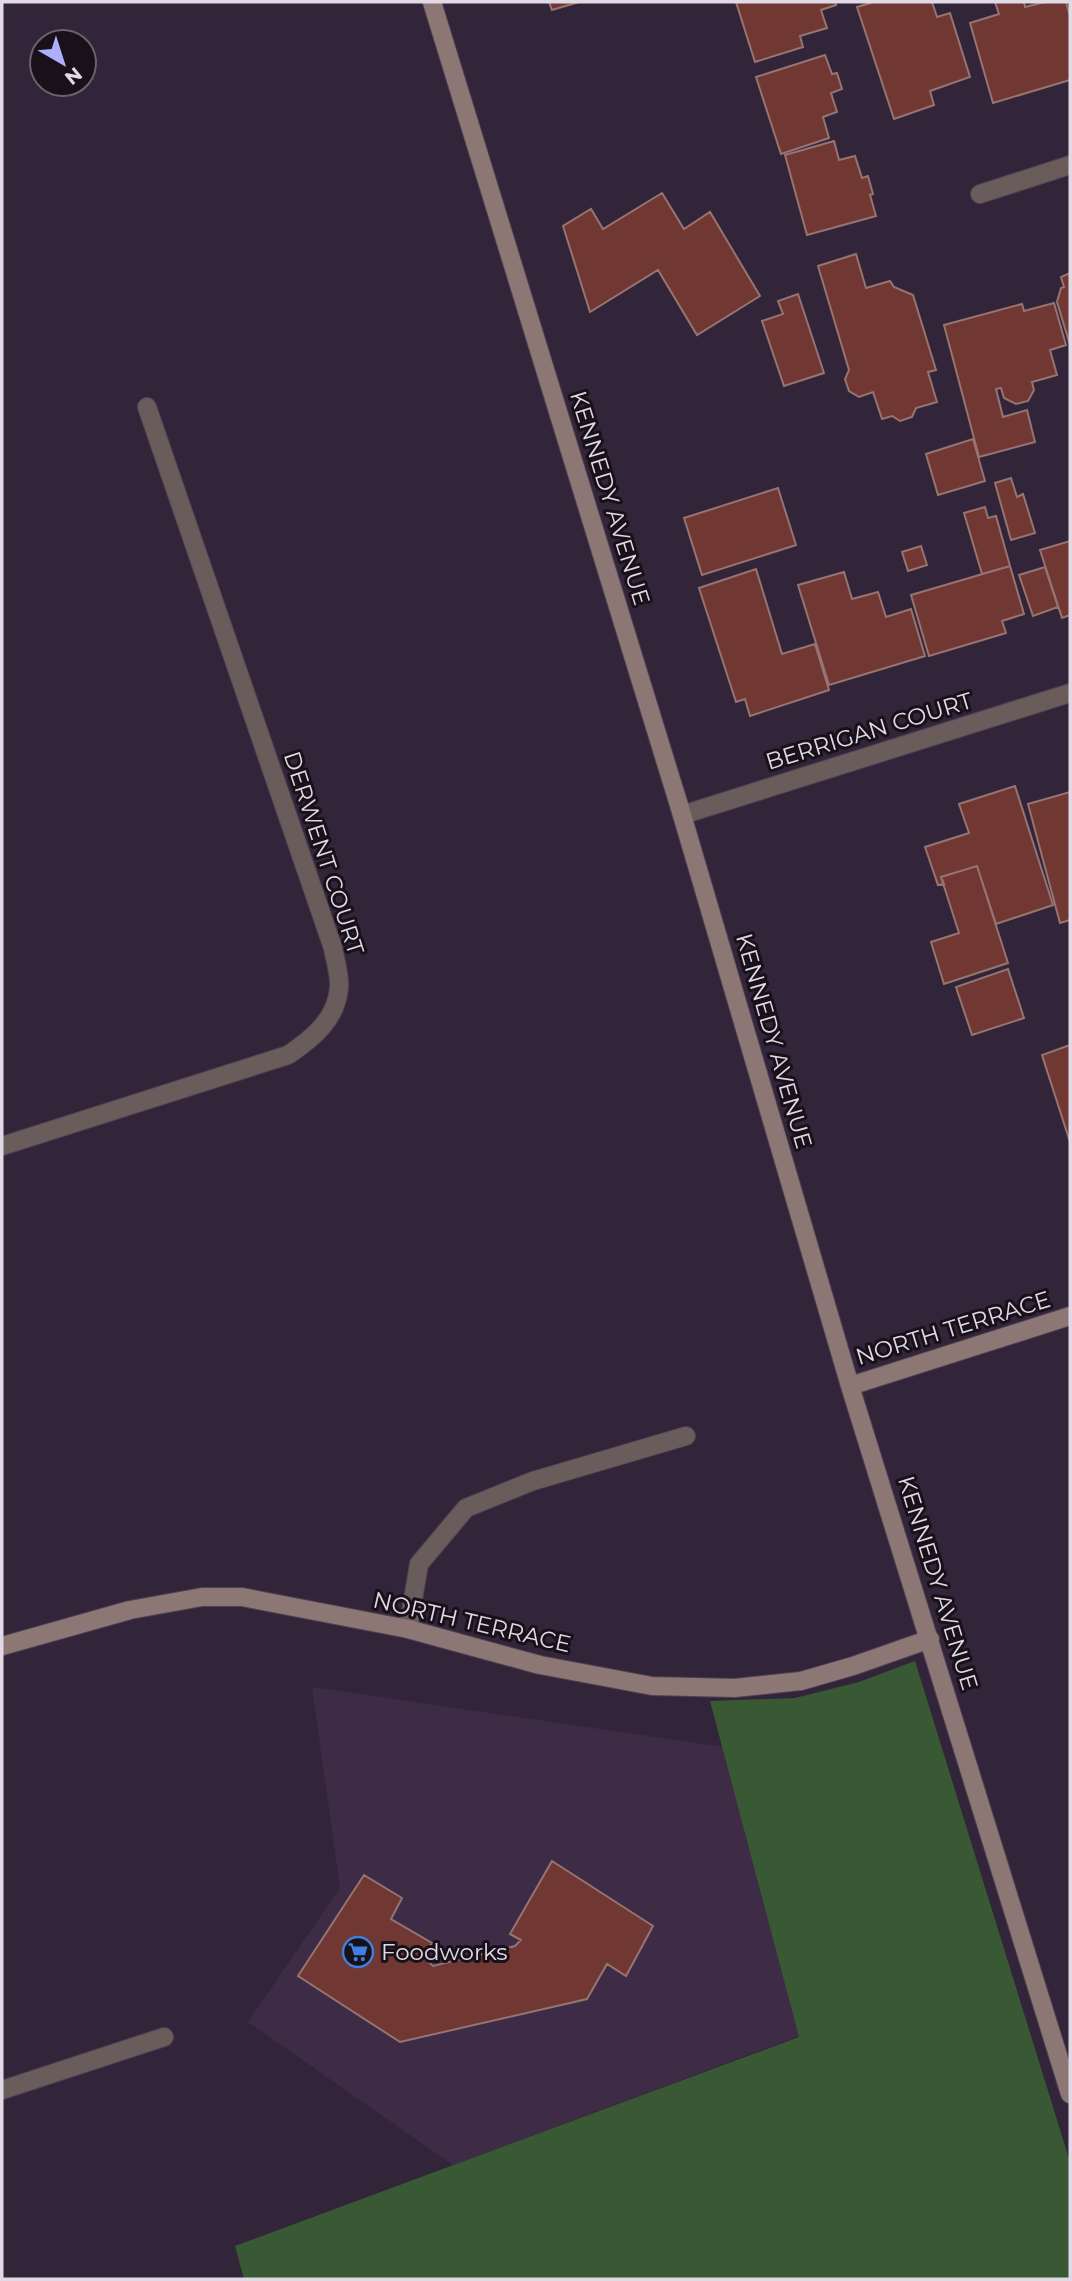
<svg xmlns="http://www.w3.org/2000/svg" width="1072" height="2281" viewBox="0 0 1072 2281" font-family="Montserrat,sans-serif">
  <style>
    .built { fill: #3e2c46 }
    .green { fill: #385933 }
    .building { fill: #703733; stroke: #957471; stroke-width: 2 }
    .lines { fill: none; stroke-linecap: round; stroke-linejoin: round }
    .street-casing { stroke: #4f4255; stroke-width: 20 }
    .secondary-casing { stroke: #4f4255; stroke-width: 20 }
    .street { stroke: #6a5c5b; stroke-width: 18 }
    .secondary { stroke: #8d7775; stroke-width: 18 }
    .labels { text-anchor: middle; stroke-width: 6; stroke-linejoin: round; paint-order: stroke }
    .street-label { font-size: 23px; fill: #e2d9e6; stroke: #18111a }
    .poi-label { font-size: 23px; fill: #e2d9e6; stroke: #18111a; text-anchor: start }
  </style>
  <rect width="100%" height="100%" fill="#332539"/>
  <path class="built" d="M 312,1687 L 723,1747 L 799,2036 L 453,2165 L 248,2022 L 340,1888 Z"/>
  <path class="green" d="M 915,1661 L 1070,2162 L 1070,2279 L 244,2279 L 235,2246 L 799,2037 L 710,1701 L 795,1698 L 859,1682 Z"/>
  <path class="building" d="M 549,2 L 579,2 L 552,10 Z
    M 736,2 L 835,2 L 836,5 L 821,10 L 827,28 L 800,36 L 803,47 L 755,62 Z
    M 874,2 L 932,2 L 937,17 L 950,13 L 970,77 L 930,91 L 934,105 L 894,119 L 857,7 Z
    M 995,2 L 1024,2 L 1025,7 L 1045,2 L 1066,2 L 1070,16 L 1070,80 L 993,103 L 970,23 L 999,14 Z
    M 825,55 L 832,74 L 837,73 L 842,89 L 831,93 L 837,112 L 823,117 L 829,138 L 781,154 L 756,77 Z
    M 834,141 L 839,160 L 855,156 L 862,178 L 868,176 L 873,194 L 870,195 L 876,216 L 807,235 L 785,155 Z
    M 662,193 L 684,229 L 710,212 L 760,296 L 697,335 L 658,270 L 590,312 L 563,226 L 591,209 L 603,229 Z
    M 856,254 L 866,288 L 890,281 L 894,287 L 913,295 L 936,370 L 928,372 L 937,402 L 916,408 L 912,417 L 900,421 L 892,416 L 882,419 L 873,392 L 859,397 L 849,391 L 845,379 L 849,370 L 818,266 Z
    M 1070,273 L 1070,345 L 1057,302 L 1061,288 L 1064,287 L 1061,277 Z
    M 798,294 L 824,373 L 784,386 L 762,321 L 783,314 L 778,301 Z
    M 1054,303 L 1066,345 L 1050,350 L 1057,375 L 1032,382 L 1034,390 L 1028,401 L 1016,404 L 1004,398 L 1001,388 L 996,389 L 1003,417 L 1027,410 L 1035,442 L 979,457 L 944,325 L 1022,304 L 1024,311 Z
    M 973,439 L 985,481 L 938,495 L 926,454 Z
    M 1011,478 L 1017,497 L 1023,494 L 1035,533 L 1011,540 L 995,483 Z
    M 778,488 L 796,545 L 702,575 L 684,518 Z
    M 985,507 L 988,518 L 996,516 L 1010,566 L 982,574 L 964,513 Z
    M 1070,541 L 1070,615 L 1062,618 L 1040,550 Z
    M 921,546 L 927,565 L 908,571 L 902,552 Z
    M 1010,566 L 1024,614 L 1002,621 L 1006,633 L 929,656 L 911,595 Z
    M 1045,567 L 1058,607 L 1033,616 L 1019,575 Z
    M 756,569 L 782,654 L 815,644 L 829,690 L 750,716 L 745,699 L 736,702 L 699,588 Z
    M 844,572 L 852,599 L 878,592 L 886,617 L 911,609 L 925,656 L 829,685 L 798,585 Z
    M 1015,786 L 1053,905 L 996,924 L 977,866 L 941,877 L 944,884 L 938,885 L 925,847 L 969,833 L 959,804 Z
    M 1070,792 L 1070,920 L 1060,923 L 1028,804 Z
    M 977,866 L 1008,963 L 944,984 L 931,942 L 959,933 L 941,877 Z
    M 1008,969 L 1024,1018 L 972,1035 L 956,987 Z
    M 1070,1045 L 1070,1142 L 1042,1055 Z
    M 552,1861 L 653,1926 L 626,1976 L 607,1964 L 587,1999 L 400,2042 L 298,1976 L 364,1875 L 402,1898 L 391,1919 L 432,1943 L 422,1956 L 433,1966 L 515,1946 L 521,1940 L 510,1934 Z"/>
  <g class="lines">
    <g class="street-casing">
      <path id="street" d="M 980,194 L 1070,165
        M 682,815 L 1070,693
        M 2,1146 L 288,1055 C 312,1039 337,1019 339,987 C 340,975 335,960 333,948 L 147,407
        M 408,1629 L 419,1564 L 466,1508 L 533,1481 L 686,1436
        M 2,2090 L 164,2037"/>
    </g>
    <g class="secondary-casing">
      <path id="secondary" d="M 432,2 L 682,815 L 850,1386 L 1070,2094
        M 850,1386 L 1070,1316
        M 2,1646 L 130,1610 L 202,1597 L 242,1597 L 408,1629 L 540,1665 L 652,1686 L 735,1688 L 801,1681 L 853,1666 L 930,1639"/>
    </g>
    <use href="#street" class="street"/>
    <use href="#secondary" class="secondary"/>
  </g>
  <defs>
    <g id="supermarket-ring" transform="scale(1.575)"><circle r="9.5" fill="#18111a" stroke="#3f7fe0" stroke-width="1.5"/><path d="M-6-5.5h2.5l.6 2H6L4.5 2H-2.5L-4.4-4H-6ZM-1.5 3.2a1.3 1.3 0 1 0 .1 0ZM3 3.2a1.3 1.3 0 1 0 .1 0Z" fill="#3f7fe0"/></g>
  </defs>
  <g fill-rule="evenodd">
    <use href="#supermarket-ring" x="358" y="1952"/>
  </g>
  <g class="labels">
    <g class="street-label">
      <text transform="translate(610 498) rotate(73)" y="8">KENNEDY AVENUE</text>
      <text transform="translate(869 731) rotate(-17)" y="8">BERRIGAN COURT</text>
      <text transform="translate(324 853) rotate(72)" y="8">DERWENT COURT</text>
      <text transform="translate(774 1041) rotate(74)" y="8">KENNEDY AVENUE</text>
      <text transform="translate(953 1328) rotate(-17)" y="8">NORTH TERRACE</text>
      <text transform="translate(938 1583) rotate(73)" y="8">KENNEDY AVENUE</text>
      <text transform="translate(472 1622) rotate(13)" y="8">NORTH TERRACE</text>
    </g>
    <g class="poi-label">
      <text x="381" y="1960">Foodworks</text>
    </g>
  </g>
  <rect width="1072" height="2281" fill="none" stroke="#e2d9e6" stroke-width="7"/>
  <g transform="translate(63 63) rotate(141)"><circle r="33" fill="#18111a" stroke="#69616c" stroke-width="2"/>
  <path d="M0-5L12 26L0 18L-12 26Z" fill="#afaefa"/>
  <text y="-10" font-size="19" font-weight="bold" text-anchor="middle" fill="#e2d9e6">N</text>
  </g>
</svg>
